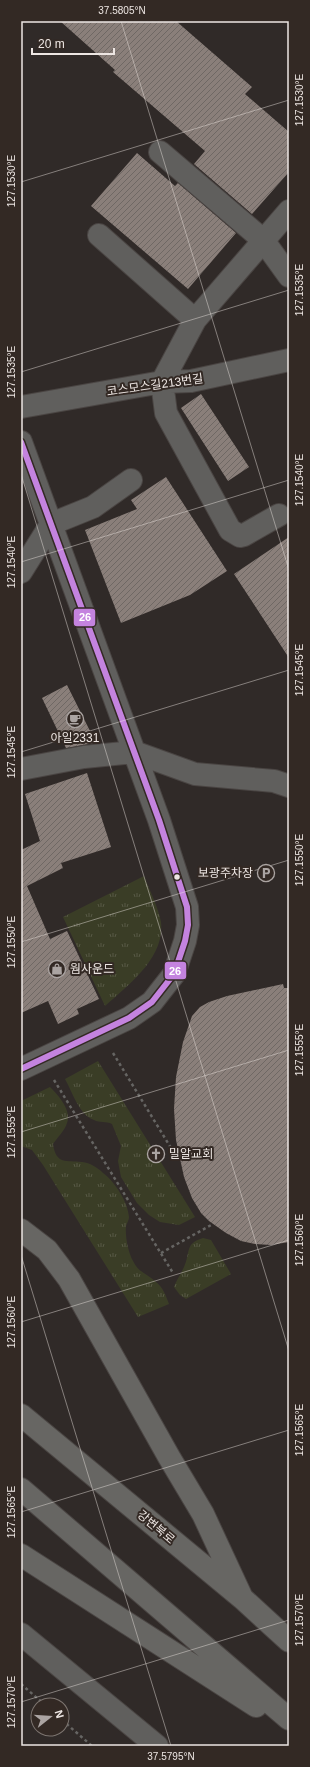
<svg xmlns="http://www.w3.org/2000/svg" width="310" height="1767" viewBox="0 0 310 1767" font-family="Helvetica,'Noto Sans KR',sans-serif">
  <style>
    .grass { fill: url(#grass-tufts) }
    .building { fill: url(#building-hatch) }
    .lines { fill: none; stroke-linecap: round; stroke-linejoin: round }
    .minor-casing { stroke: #4a4543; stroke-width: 24 }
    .highway-casing { stroke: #4a4543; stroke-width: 24 }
    .path { stroke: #666563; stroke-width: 2.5; stroke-dasharray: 3 3; stroke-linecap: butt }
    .minor { stroke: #605f5d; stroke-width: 22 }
    .highway { stroke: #676663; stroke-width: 22 }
    .bus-1-casing { stroke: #332924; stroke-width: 9 }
    .bus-1 { stroke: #c483df; stroke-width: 6 }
    .ticks { fill: none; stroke: #ede6e3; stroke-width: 1; stroke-opacity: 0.45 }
    .bus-dot { fill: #ede6e3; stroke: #332924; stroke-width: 1.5 }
    .labels { text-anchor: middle; stroke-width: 4; stroke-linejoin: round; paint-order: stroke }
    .street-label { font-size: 12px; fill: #ede6e3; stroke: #332924 }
    .poi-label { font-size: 12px; fill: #ede6e3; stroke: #332924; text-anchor: start }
    .line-badge { stroke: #332924; stroke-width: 1.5 }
    .badge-label { font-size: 11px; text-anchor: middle; font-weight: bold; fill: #fff }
    .neatline { fill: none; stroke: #ede6e3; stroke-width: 1.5 }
    .ticks-label { font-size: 10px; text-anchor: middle; fill: #ede6e3 }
  </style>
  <defs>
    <pattern id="grass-tufts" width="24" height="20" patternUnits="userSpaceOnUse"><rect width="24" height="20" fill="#3a3d26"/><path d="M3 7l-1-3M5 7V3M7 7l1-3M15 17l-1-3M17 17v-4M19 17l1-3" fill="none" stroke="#575945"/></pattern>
    <pattern id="building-hatch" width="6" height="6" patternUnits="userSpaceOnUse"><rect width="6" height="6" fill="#8a7f7a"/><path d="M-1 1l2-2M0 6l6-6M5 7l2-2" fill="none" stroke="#6f6864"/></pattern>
  </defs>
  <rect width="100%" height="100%" fill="#302a28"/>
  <path class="grass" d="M 144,876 C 150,891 158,907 161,922 C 165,958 128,985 105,1006 L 63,917 Z
    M 98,1061 L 195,1217 L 179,1225 L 160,1222 L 149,1215 L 137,1203 L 121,1177 L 118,1161 L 121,1146 L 112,1124 C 106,1121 100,1123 94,1120 C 79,1115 72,1091 65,1079 Z
    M 50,1087 C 58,1095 72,1110 67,1123 C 65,1130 57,1138 53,1144 C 56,1165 66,1160 82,1162 C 90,1163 97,1167 103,1173 C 115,1182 128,1202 129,1217 C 129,1220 127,1223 126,1226 C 125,1236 128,1252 133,1261 C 138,1272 147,1274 155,1281 C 163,1287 166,1296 169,1304 L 138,1317 L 43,1165 L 32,1150 L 21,1146 L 21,1101 Z
    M 203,1238 L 211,1240 L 231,1274 L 186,1299 L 180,1295 L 174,1287 C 177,1279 181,1274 184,1267 C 191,1252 184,1244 203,1238 Z"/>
  <path class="building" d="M 60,21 L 176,21 L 252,87 L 245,94 L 289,132 L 289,172 L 252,214 L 194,164 L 205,151 L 113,72 L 115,70 Z
    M 137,153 L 175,186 L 178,183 L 236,233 L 188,289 L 91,206 Z
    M 201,394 L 249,467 L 228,481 L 181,408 Z
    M 166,477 L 227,571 L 190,595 L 121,623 L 85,530 L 137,509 L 131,500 Z
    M 289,537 L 289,658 L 234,574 Z
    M 67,685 L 96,743 L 94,743 L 66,748 L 42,698 Z
    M 87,773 L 111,847 L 61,863 L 63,868 L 27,886 L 50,939 L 67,931 L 99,999 L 77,1009 L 79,1014 L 58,1024 L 48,1001 L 21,1013 L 21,850 L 40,841 L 25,794 Z
    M 283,984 L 284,988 L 289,988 L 289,1242 L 271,1245 L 255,1244 L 241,1241 L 226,1233 L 209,1221 L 201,1213 L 192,1198 L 184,1177 L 176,1140 L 174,1109 L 176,1077 L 183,1042 L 192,1016 L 200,1007 L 209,1002 L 227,996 Z"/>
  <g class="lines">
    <g class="minor-casing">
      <path id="minor" d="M 160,152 L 263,240 L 289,276
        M 99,235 L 195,320
        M 21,407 L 162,382 L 191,381 L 289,360
        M 21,442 L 159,820 L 187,907 L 188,925 L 185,941 L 174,974 L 152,1002 L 129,1018 L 21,1069
        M 279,515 L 244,535 L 240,536 L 230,530 L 166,413 L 162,382 L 195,320 L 289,211
        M 21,572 L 51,524 L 93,507 L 131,480
        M 21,769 L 84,757 L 134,752 L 195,774 L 274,781 L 289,786
        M 21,1634 L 157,1746"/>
    </g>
    <g class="highway-casing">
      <path id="highway" d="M 21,1230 L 47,1250 L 69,1279 L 169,1457 L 203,1514 L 242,1598
        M 21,1415 L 242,1598 L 289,1641
        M 21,1489 L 289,1719
        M 21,1555 L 256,1706"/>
    </g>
    <path class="path" d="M 113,1053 L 171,1148
      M 54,1080 L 173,1273
      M 161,1253 L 213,1224
      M 21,1684 L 45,1705
      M 62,1720 L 92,1746"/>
    <use href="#minor" class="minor"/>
    <use href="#highway" class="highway"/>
    <g class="bus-1-casing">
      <path id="bus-1" d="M 21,442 L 159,820 L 187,907 L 188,925 L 185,941 L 174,974 L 152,1002 L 129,1018 L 21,1069"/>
    </g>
    <use href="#bus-1" class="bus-1"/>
  </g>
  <path class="ticks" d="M 121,21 L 289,570M 21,182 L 289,100M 21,372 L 289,290M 21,474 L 289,1351M 21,562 L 289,480M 21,752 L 289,670M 21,942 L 289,860M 21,1132 L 289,1050M 21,1255 L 171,1746M 21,1322 L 289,1240M 21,1512 L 289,1430M 21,1702 L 289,1620"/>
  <defs>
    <g id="cafe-ring" transform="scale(0.9)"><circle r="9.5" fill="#332924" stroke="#aba4a2" stroke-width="1.5"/><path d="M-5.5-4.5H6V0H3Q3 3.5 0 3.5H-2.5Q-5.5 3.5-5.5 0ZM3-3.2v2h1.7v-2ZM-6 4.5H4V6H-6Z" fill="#aba4a2"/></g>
    <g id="parking-ring" transform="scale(0.9)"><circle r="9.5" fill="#332924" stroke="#aba4a2" stroke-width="1.5"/><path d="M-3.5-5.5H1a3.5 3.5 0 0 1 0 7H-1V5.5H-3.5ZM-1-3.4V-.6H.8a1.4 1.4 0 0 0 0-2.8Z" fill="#aba4a2"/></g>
    <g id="shop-ring" transform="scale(0.9)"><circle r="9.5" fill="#332924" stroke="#aba4a2" stroke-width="1.5"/><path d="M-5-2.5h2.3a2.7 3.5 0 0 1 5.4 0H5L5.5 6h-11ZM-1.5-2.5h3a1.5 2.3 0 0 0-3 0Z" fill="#aba4a2"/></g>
    <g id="church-ring" transform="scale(0.9)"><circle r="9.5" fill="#332924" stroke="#aba4a2" stroke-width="1.5"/><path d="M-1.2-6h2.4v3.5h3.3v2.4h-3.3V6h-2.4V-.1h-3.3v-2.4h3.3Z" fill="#aba4a2"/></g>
  </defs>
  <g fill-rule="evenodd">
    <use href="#cafe-ring" x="75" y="719"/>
    <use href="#parking-ring" x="266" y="873"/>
    <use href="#shop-ring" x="57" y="969"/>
    <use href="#church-ring" x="156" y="1154"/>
  </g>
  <circle class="bus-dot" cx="177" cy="877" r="3.5"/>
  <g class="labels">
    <g class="street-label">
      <text transform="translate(155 385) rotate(-8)" y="4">코스모스길213번길</text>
      <text transform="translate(156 1527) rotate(40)" y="4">강변북로</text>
    </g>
    <g class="poi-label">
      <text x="75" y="742" text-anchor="middle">아일2331</text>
      <text x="253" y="877" text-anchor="end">보광주차장</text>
      <text x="70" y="973">웜사운드</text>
      <text x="169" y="1158">밀알교회</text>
    </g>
  </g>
  <g class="line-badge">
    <rect x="73" y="608" width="23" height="19" rx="4" fill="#c483df"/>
    <rect x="164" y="961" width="23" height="19" rx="4" fill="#c483df"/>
  </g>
  <g class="badge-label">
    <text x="85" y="621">26</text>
    <text x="175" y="975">26</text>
  </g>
  <rect width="310" height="1767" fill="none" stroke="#332924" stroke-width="44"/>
  <g transform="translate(50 1717) rotate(73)"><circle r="19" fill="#332924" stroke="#7d7570"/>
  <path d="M0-3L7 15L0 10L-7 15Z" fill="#aba4a2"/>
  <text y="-6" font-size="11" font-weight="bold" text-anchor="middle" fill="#ede6e3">N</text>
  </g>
  <path d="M32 48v6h82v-6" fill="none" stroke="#ede6e3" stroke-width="2"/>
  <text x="38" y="48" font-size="12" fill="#ede6e3" stroke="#332924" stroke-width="3" paint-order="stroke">20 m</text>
  <rect x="22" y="22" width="266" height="1723" class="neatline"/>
  <g class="ticks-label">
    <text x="122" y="14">37.5805°N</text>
    <text transform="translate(299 100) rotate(-90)" y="4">127.1530°E</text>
    <text transform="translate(11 181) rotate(-90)" y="4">127.1530°E</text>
    <text transform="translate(299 290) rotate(-90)" y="4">127.1535°E</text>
    <text transform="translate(11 372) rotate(-90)" y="4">127.1535°E</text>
    <text transform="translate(299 480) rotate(-90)" y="4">127.1540°E</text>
    <text transform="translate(11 562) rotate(-90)" y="4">127.1540°E</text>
    <text transform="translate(299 670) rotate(-90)" y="4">127.1545°E</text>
    <text transform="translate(11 752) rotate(-90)" y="4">127.1545°E</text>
    <text transform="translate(299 860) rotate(-90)" y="4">127.1550°E</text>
    <text transform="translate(11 942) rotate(-90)" y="4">127.1550°E</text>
    <text transform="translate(299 1050) rotate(-90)" y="4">127.1555°E</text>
    <text transform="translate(11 1132) rotate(-90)" y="4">127.1555°E</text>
    <text transform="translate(299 1240) rotate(-90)" y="4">127.1560°E</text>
    <text transform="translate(11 1322) rotate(-90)" y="4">127.1560°E</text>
    <text transform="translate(299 1430) rotate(-90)" y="4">127.1565°E</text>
    <text transform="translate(11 1512) rotate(-90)" y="4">127.1565°E</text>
    <text transform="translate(299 1620) rotate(-90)" y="4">127.1570°E</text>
    <text transform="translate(11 1702) rotate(-90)" y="4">127.1570°E</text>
    <text x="171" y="1760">37.5795°N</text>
  </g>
</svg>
